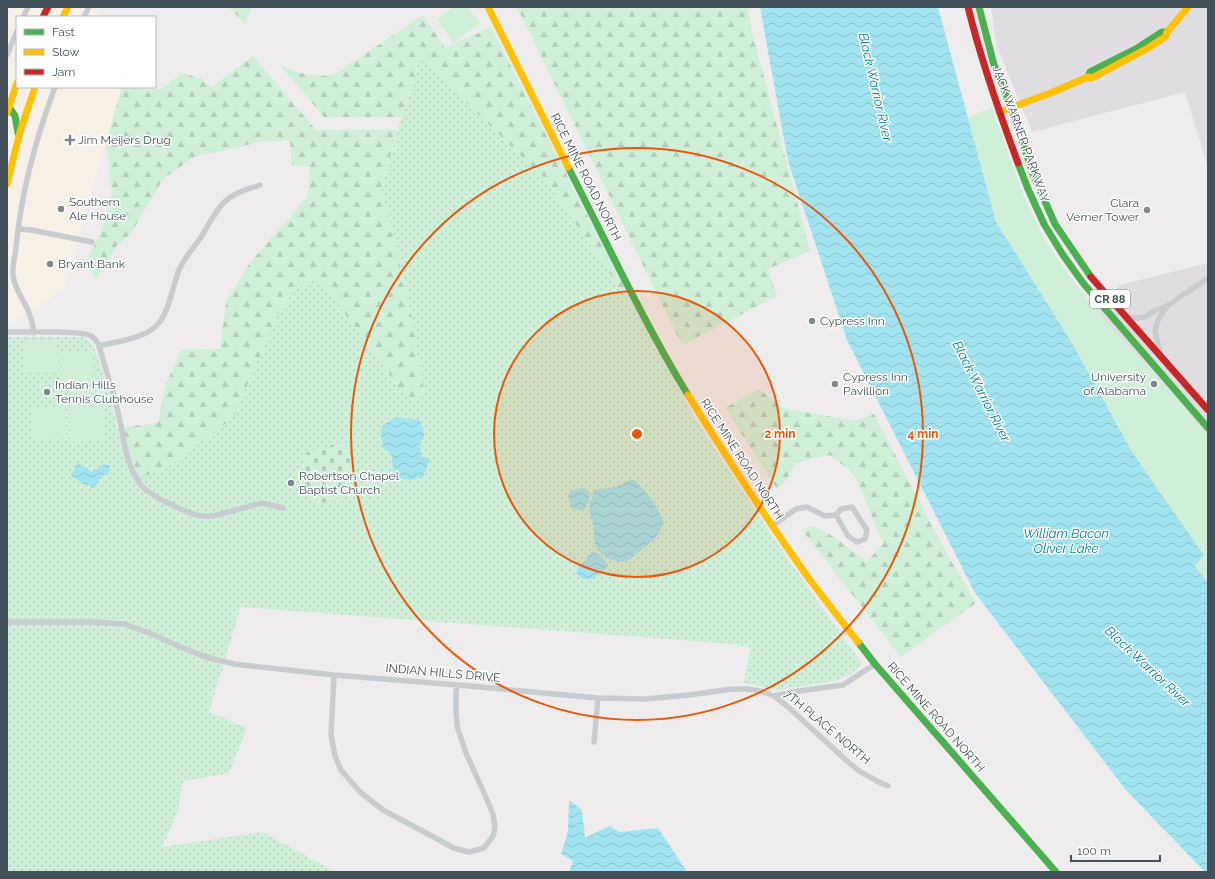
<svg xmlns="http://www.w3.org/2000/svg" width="1215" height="879" viewBox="0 0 1215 879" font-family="Raleway,sans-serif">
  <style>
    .commercial { fill: #f6f0e7 }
    .education { fill: #dfdddf }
    .grass { fill: url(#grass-dots) }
    .forest { fill: url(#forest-firs) }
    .cemetery { fill: url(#cemetery-stones) }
    .park { fill: #cfefd9 }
    .water { fill: url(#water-waves) }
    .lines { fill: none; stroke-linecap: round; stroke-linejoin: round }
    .street { stroke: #c9ccce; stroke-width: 5.5 }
    .fast { stroke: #4caf50; stroke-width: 7 }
    .slow { stroke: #ffc107; stroke-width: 7 }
    .jam { stroke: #c62828; stroke-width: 7 }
    .ring { fill: none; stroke: #e8590c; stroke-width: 2 }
    .poi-dot { fill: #7f878d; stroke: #fff; stroke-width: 1.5 }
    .labels { text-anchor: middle; stroke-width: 3; stroke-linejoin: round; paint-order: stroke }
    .shield { fill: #fff; stroke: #7b858c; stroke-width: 1 }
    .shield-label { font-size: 11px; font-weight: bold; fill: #43515a }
    .street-label { font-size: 12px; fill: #43515a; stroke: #fff }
    .poi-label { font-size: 12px; fill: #43515a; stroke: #fff; text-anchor: start }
    .water-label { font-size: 13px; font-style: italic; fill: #058196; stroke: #fff }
    .centre { fill: #e8590c; stroke: #fff; stroke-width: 2 }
    .ring-label { font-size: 12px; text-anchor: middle; font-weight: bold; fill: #e8590c; stroke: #fff; stroke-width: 3; stroke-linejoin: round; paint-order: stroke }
  </style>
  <defs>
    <pattern id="grass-dots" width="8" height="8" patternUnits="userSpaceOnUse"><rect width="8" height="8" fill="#cfefd9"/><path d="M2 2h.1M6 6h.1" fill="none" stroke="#b3cfbc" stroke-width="1.8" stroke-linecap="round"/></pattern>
    <pattern id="forest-firs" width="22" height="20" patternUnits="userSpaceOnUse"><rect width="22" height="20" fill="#cfefd9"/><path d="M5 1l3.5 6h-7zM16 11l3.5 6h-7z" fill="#b3cfbc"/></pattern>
    <pattern id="cemetery-stones" width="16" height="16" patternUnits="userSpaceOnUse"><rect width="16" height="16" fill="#cfefd9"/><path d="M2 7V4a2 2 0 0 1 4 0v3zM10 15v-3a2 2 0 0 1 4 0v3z" fill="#b3cfbc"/></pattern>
    <pattern id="water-waves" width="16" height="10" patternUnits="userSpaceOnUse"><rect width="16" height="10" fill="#a1e4f0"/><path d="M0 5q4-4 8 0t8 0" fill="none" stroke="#8cc5d0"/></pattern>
  </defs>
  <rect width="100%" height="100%" fill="#eeeced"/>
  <path class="commercial" d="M 7,7 L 90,7 L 101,17 L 17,17 L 17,87 L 122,87 L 64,288 L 7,328 Z"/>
  <path class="education" d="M 991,7 L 1208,7 L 1208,168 L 1185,92 L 1032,132 L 996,44 Z
    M 1208,263 L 1208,554 L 1069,330 L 1096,309 L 1120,285 Z"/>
  <path class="grass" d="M 420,58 L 544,178 L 639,316 L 669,370 L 693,415 L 710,441 L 777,543 L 862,664 L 851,674 L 834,681 L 779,690 L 743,683 L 751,648 L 733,644 L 241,607 L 209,712 L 247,728 L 229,773 L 183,781 L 178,811 L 162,847 L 262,832 L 336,872 L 7,872 L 7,337 L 84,337 L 94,346 L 98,357 L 112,404 L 121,446 L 132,480 L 278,315 L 297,287 L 321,281 L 404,395 L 409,300 L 381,188 Z"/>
  <path class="forest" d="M 229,7 L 252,7 L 245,24 Z
    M 517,7 L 748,7 L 751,28 L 810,251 L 768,269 L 777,296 L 682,345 Z
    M 423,15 L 445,48 L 491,27 L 639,316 L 544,178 L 420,58 L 402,117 L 324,117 L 280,65 C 299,73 314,79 335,74 Z
    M 253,56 L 316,130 L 398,130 L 381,188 L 409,300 L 424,391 L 415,399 L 404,395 L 321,281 L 297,287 L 278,315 L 233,418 L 164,470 L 132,480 L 121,446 L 117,428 L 158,423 L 165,386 L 181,350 L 220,349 L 226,302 L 249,264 L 308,196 L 310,167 L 292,165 L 290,140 L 260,142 L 194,157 L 163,179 L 131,233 L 117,245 L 106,266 L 96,279 L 86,262 L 102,230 L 112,193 L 106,142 L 122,87 L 151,90 L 161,89 L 182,73 L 202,79 L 211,88 Z
    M 759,389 L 783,408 L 855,421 L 874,414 L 940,541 L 976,603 L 901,657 L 802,530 L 813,526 L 834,537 L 867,562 L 883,543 L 854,474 L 830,455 L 795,463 L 787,479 L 777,489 L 725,408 Z"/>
  <path class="cemetery" d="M 345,441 L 360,492 L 312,506 L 311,493 L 305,493 L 302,454 Z"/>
  <path class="park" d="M 453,7 L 468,7 L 480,24 L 453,43 L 437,19 Z
    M 992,108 L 1023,195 L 1045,240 L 1073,281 L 1108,324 L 1173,394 L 1208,436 L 1208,583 L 1195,566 L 1161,494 L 1131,450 L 1072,343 L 996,222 L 968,117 Z
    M 57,340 L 58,371 L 25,372 L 25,341 Z
    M 93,351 L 94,383 L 61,384 L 60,352 Z
    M 70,393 L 103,393 L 104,441 L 70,442 Z
    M 65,406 L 66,438 L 33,439 L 32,407 Z"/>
  <path class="water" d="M 760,7 L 938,7 L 996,222 L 1072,343 L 1131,450 L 1161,494 L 1204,555 L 1195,566 L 1208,583 L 1208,872 L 1205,872 L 1126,790 L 975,593 L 847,340 L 788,161 Z
    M 396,417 L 419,420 L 423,427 L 424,436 L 420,444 L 421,456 L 430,459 L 423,477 L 410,480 L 394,478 C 392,468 393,462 391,453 L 384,449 C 379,427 377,429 396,417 Z
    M 78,463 L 80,465 L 86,467 L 92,472 L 97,469 L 101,465 L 107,464 L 110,466 L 109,472 L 108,474 L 102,476 L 94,488 L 92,488 C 89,484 88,485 83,484 C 78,482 77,478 71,476 L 71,475 L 77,464 Z
    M 632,479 C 641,483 662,513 664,523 L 655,539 L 629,560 L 622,562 L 611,560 L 602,554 L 595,545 L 593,524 L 589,511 L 590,504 L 594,490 L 615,487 Z
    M 583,488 L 589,491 C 590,498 588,506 583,511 L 572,508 C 565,495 568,489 583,488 Z
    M 592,551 C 599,553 605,559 608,566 C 599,575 587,587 576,573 L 579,565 L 584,562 Z
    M 569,800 L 582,810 L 585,838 L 609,826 L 620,832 L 658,828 L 686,870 L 684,872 L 569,872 L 573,861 L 561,854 L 568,831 Z"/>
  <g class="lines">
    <path class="street" d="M 23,17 L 28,7
      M 84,17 L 89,7
      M 7,55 L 17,31
      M 18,229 L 31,230 L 92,242
      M 1127,317 L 1138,318 L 1145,317 L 1154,311 L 1167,306 L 1208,278
      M 7,332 C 22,332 83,330 91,336 C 100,341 101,354 104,363 C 109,379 114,396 118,412 C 124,437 125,466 142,486 C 150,495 160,499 170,504 C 184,511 198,518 213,516 L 262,503 L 283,508
      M 34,333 C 33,324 30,314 26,306 C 21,296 14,287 13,275 C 12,267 15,256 16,248 C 21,193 36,138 55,87
      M 99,346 C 117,341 145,339 158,324 C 169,312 173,285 179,270 C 184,258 192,250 199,240 C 210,224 217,204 234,195 C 242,190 252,188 260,185
      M 1161,354 C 1153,330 1152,327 1167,306
      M 772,526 L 796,509 L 807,507 L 825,516 L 836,515 L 848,536 L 857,542 L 865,539 L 867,530 L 852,507 L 841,509 L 836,515
      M 7,622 L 94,622 L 124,624 L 152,634 L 178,646 L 206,657 L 234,664 L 334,675 L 458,685 L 598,698 L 645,699 L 689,695 L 732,689 L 747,689 L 761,691 L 774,696 L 787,706 L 847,761 L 859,771 L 877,781 L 888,786
      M 334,675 L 331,735 L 335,756 L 341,770 L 360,792 L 383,810 L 454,848 L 469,852 L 484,848 L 493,836 L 495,828 L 493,814 L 484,793 L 466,753 L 457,726 L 456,707 L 456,691 L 458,685
      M 774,696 L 799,691 L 843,685 L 875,664
      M 594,742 L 598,698"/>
    <path class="fast" d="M 979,7 L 994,65 L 1011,107 L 1033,174 L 1055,224 L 1091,277
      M 1088,77 L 1090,72 L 1136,49 L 1162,32 L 1167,32
      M 9,107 L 15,116 L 18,133
      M 1018,163 L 1028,189 L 1044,224 L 1063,255 L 1083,283 L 1208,428
      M 568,167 C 607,243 643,321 688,395
      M 858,642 L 875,664 L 1056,872"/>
    <path class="slow" d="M 488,7 L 568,167
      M 63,17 L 68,7
      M 999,112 L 1053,92 L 1088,77 L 1092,78 L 1148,48 L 1165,37 L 1167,32 L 1188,7
      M 7,113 L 17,83
      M 7,184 L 20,132 L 35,87
      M 688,395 C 727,458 767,520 810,580 C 826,601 842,622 858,642"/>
    <path class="jam" d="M 968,7 C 981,60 999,112 1018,163
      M 43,17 L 48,7
      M 1091,277 L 1208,410"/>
  </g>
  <circle cx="637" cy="434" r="143" fill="#e8590c" fill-opacity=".12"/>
  <g class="ring">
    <circle cx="637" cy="434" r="143"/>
    <circle cx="637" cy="434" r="286"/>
  </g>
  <g class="poi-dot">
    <path d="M68 134h4v4h4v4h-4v4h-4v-4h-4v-4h4z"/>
    <circle cx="61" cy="209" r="4"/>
    <circle cx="1147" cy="210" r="4"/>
    <circle cx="50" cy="264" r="4"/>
    <circle cx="812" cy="321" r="4"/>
    <circle cx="835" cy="384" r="4"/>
    <circle cx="1154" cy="384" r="4"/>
    <circle cx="47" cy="392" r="4"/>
    <circle cx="291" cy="483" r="4"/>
  </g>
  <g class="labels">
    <rect class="shield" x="1090" y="290" width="40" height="18" rx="3"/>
    <g class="shield-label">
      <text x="1110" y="303">CR 88</text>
    </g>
    <g class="street-label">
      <text transform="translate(1021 134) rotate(70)" y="4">JACK WARNER PARKWAY</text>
      <text transform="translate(586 177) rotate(63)" y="4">RICE MINE ROAD NORTH</text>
      <text transform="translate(742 459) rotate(57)" y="4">RICE MINE ROAD NORTH</text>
      <text transform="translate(443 673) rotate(5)" y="4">INDIAN HILLS DRIVE</text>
      <text transform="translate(936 717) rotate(49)" y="4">RICE MINE ROAD NORTH</text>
      <text transform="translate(827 727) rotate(40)" y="4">7TH PLACE NORTH</text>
    </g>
    <g class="poi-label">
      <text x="78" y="144">Jim Meijers Drug</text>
      <text x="69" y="206">Southern<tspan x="69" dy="14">Ale House</tspan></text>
      <text x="1139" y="207" text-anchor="end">Clara<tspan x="1139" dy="14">Verner Tower</tspan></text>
      <text x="58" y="268">Bryant Bank</text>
      <text x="820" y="325">Cypress Inn</text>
      <text x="843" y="381">Cypress Inn<tspan x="843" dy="14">Pavillion</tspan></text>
      <text x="1146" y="381" text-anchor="end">University<tspan x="1146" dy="14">of Alabama</tspan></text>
      <text x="55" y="389">Indian Hills<tspan x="55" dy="14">Tennis Clubhouse</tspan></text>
      <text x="299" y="480">Robertson Chapel<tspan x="299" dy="14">Baptist Church</tspan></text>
    </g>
    <g class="water-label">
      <text transform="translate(876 87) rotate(77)" y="5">Black Warrior River</text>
      <text transform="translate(982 391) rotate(63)" y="5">Black Warrior River</text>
      <text x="1066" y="538">William Bacon<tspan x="1066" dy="15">Oliver Lake</tspan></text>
      <text transform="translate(1148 666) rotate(43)" y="5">Black Warrior River</text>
    </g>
  </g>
  <circle cx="637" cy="434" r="6" class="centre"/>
  <g class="ring-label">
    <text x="780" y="438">2 min</text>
    <text x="923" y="438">4 min</text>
  </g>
  <rect width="1215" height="879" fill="none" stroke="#43515a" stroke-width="16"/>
  <rect x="16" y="16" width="140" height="72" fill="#ffffff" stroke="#b4b9bd"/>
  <rect x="24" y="29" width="20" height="6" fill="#4caf50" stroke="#b4b9bd"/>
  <text x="52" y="36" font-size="12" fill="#43515a">Fast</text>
  <rect x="24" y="49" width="20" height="6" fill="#ffc107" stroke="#b4b9bd"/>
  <text x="52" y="56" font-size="12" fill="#43515a">Slow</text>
  <rect x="24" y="69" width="20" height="6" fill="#c62828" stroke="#b4b9bd"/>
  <text x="52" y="76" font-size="12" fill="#43515a">Jam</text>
  <path d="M1071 855v6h89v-6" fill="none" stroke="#43515a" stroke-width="2"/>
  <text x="1077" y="855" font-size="12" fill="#43515a" stroke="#ffffff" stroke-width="3" paint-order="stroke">100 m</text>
</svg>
